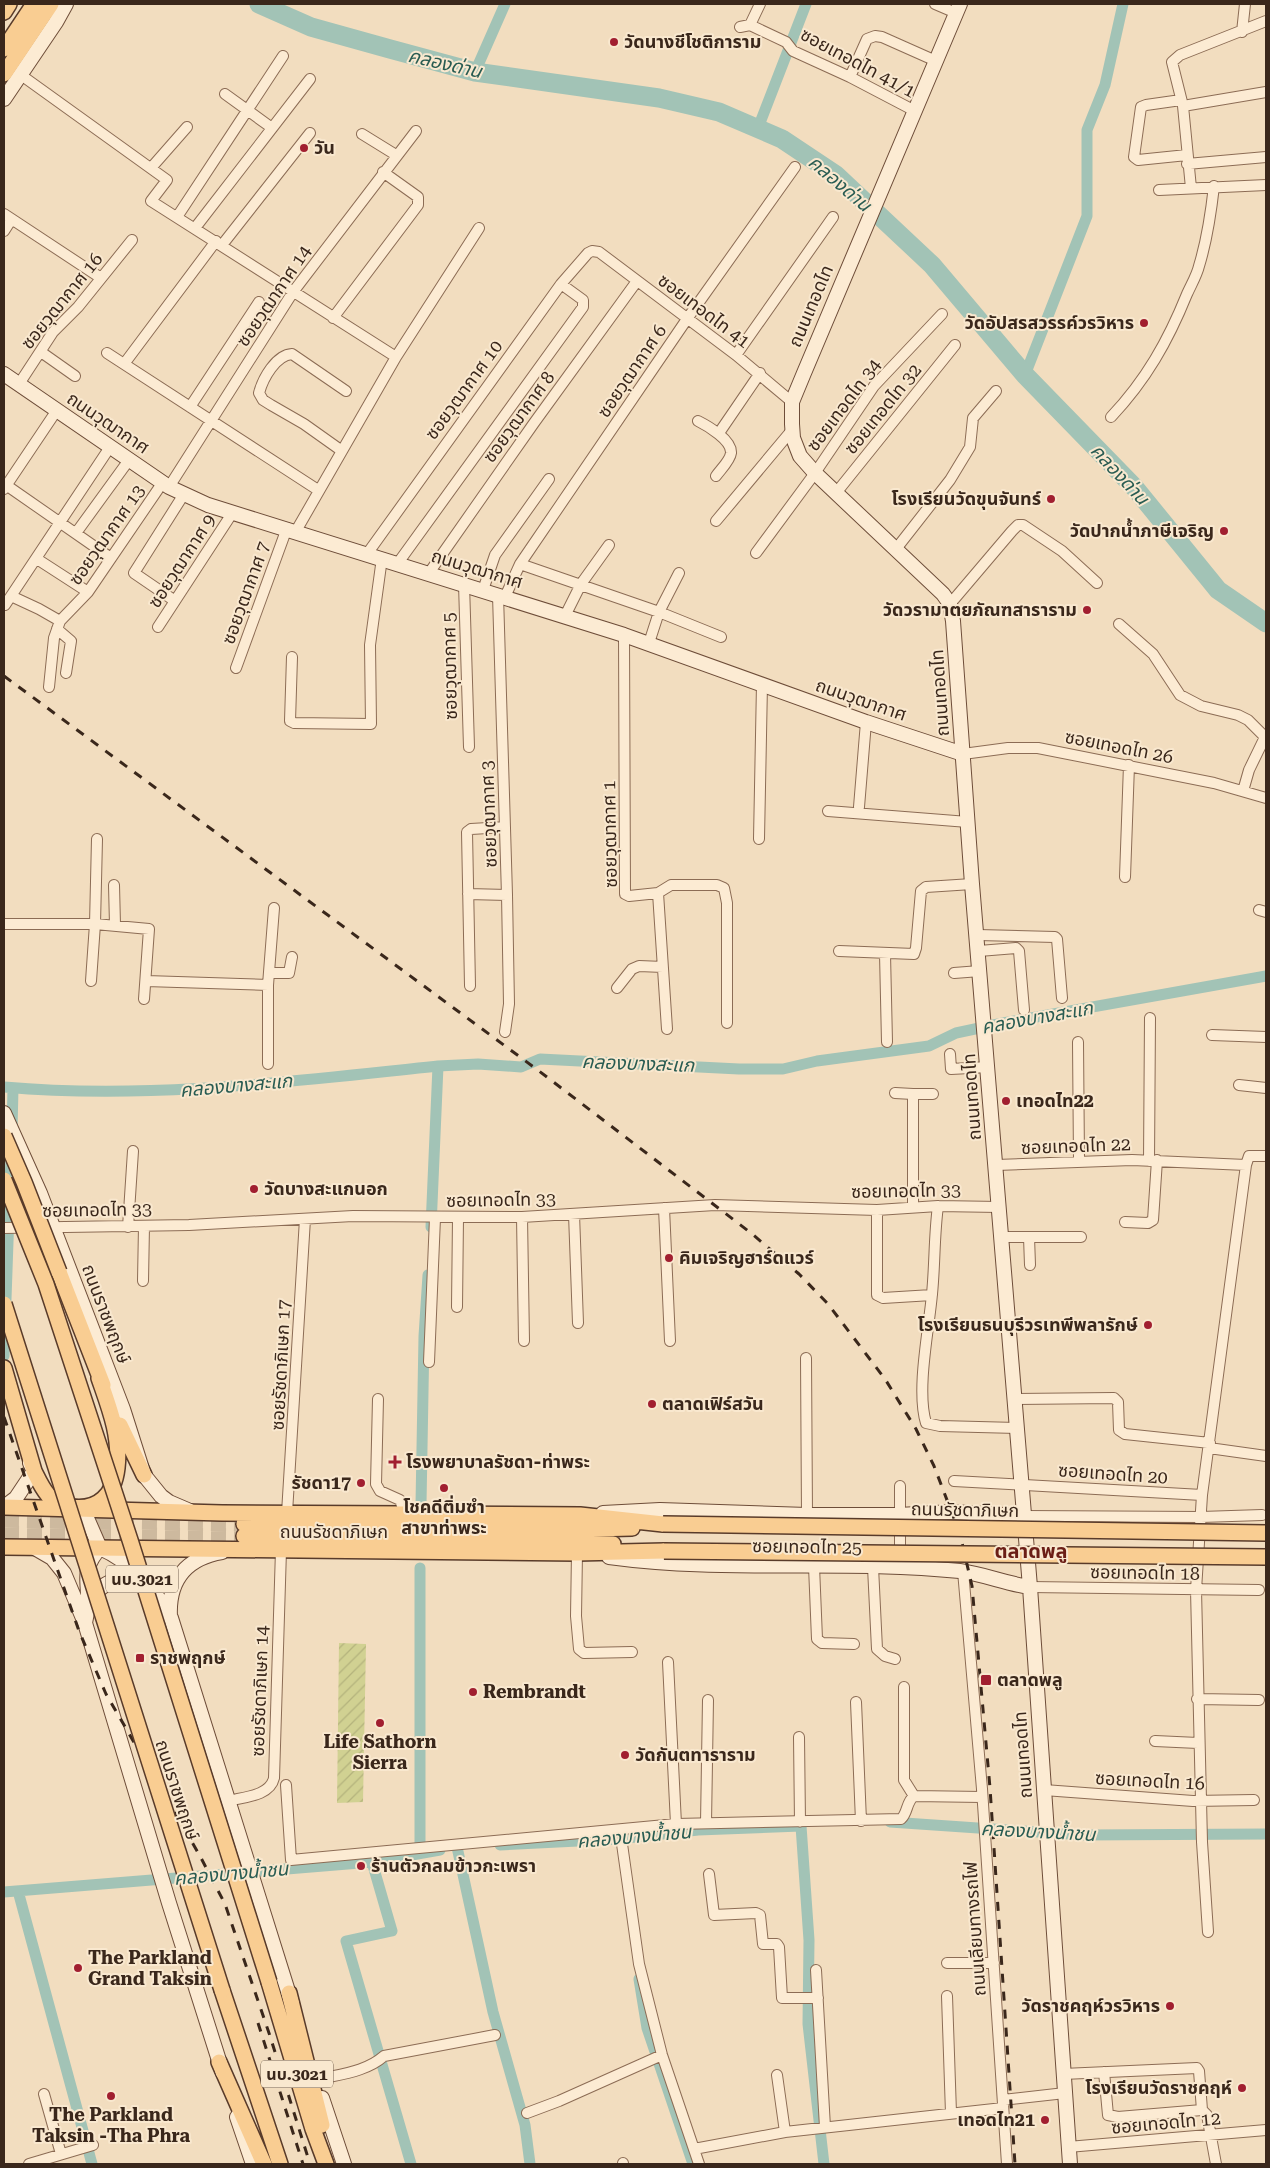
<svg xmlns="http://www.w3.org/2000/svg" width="1270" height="2168" viewBox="0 0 1270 2168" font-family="'Roboto Serif','Noto Sans Thai',serif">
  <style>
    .garden { fill: url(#garden-furrows) }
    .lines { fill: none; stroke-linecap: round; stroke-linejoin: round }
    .canal { stroke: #a2c3b6; stroke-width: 11 }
    .river { stroke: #a2c3b6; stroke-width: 19 }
    .primary-tunnel { stroke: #cdb99e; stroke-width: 15; stroke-dasharray: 15 8; stroke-linecap: butt }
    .street-casing { stroke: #8c6c55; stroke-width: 12 }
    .secondary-casing { stroke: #6e4d39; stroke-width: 16 }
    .primary-casing { stroke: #593b2a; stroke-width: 18 }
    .street { stroke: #fcebd3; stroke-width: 10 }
    .secondary { stroke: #fcebd3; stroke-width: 14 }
    .primary { stroke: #f9cd92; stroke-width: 15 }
    .rail { stroke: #3a271b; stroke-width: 3; stroke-dasharray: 9 9; stroke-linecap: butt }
    .primary-bridge-casing { stroke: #593b2a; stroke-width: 18; stroke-linecap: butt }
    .primary-bridge { stroke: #f9cd92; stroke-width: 15 }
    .poi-dot { fill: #a11f30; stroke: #f9e8cf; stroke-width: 2 }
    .labels { text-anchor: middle; stroke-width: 4; stroke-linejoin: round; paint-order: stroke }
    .shield { fill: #f9e8cf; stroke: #736151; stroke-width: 1 }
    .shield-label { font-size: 16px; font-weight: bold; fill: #3a271b }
    .poi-label { font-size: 18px; font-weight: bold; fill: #3a271b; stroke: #f9e8cf; text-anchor: start }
    .street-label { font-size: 18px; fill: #3a271b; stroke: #f9e8cf }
    .water-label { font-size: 19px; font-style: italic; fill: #295c52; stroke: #f9e8cf }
    .quarter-label { font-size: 20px; font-weight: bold; fill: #6b1e16; stroke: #f9e8cf }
  </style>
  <defs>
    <pattern id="garden-furrows" width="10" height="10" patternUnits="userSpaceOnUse" patternTransform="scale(1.25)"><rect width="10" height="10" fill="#d1d192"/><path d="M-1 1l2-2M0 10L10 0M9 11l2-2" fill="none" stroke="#b4b37d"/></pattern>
  </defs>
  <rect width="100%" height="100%" fill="#f2ddbf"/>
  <path class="garden" d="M 339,1643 L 366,1644 L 363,1802 L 337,1803 Z"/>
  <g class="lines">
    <path class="canal" d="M 475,72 L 505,4
      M 758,128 L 806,4
      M 1025,375 L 1087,216 L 1087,130 L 1105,85 L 1123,4
      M 4,1087 C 149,1100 294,1081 438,1066 L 478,1064 L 521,1067 L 540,1059 L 739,1069 L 783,1069 L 817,1061 L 929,1046 L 956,1033 L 1003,1023 L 1266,976
      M 12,1130 L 13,1088
      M 431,1227 L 438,1066
      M 4,1356 L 11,1156
      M 421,1504 L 424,1336 L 428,1275
      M 890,1822 L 1082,1835 L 1266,1834
      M 801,1826 L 809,1940 L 808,2024 L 824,2164
      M 500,1845 L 618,1839 L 698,1830 L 801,1826
      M 457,1847 L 493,2012 L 525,2125 L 530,2164
      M 420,1853 L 420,1568
      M 372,1862 L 392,1931 L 346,1941 L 411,2164
      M 18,1891 L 92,2164
      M 4,1892 L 372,1862 L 440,1850
      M 639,1979 L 647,2028 L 693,2164"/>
    <path class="river" d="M 259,4 L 311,27 L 390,49 L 475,72 L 659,98 L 719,112 L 782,139 L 836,175 L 932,265 L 1025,375 L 1135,488 L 1218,590 L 1266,623"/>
    <path class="primary-tunnel" d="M 4,1520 L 244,1524
      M 4,1533 L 244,1536"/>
    <g class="street-casing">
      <path id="street" d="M 935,4 L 956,13
        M 750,25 L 760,4
        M 740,27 L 750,25 L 786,42 L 793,51 L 850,77 L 915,111
        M 1242,32 L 1245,4
        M 21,75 L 167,180 L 151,201 L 396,357
        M 850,77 L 867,39 L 875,36 L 882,37 L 936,61
        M 225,94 L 272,128
        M 1181,100 L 1146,105 L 1141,107 L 1134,157 L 1138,160 L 1187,155
        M 1183,106 L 1266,92
        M 362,134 L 396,155
        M 1187,164 L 1266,157
        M 151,168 L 187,127
        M 1191,188 L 1183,106 L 1172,62 L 1180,55 L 1266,21
        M 1159,190 L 1266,185
        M 4,214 L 101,278
        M 177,217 L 283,56
        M 195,228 L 310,79
        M 4,231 L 11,220
        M 222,245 L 310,133
        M 333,318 L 418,205 L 418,197 L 383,172
        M 41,352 L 75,376
        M 107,353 L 318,490
        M 736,355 L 833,217
        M 124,364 L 216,241
        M 19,384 L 53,332 L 78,307 L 132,240
        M 190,407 L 259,302
        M 1111,417 C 1146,380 1168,341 1187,294 C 1191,285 1197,275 1199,266 C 1207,240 1211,213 1214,186
        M 698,421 C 708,426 732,440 731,453 C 730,461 720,470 716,476
        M 719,433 L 760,373
        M 342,451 L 304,424 L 271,405 L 263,400 L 259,393 C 263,378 276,355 292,354 L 346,391
        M 6,485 L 111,558
        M 169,487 L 293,292 L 416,131
        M 4,489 L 57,410
        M 836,493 L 955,345
        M 716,521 L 792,430
        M 296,531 L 396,357 L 479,228
        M 76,533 L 129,460
        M 896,549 L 950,480 L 970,447 L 973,418 L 996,391
        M 756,553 L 815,473 L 874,386 L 942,314
        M 367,554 L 561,284 L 588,253 L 592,251 L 599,252 L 736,355 L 792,402
        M 37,559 L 88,592
        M 398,563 L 583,307 L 583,300 L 561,284
        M 520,564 L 659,612 L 721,637
        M 429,573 L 534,423 L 637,281
        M 464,584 L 469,747
        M 483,590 L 495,555 L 549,479
        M 498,595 L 507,895 L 509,1004 L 505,1032
        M 11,596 L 39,609 L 60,621
        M 505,597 L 520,564 L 687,319 L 795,167
        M 175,601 L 134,573 L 184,494
        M 950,604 L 1012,531 L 1018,525 L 1023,525 L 1062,551 L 1097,583
        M 5,605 L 110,447
        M 565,616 L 581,584 L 609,545
        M 1119,624 L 1153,654 L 1180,695 L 1201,706 L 1238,715 L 1248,720 L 1266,738
        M 158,627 L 233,512
        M 57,629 L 71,641 L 66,673
        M 624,635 L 625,894 L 629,896 L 658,893 L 667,1029
        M 649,643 L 659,612 L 679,573
        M 292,657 L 290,721 L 294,723 L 371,724 L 370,645 L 382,558
        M 236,668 L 287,528
        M 49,687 L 54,638 L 60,621 L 88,592 L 163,482
        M 963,754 L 1008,748 L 1038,748 L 1214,783 L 1266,798
        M 1243,791 L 1249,770 L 1265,737
        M 859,807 L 866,722
        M 828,811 L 968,822
        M 759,839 L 762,684
        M 1125,877 L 1129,765
        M 114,885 L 115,925
        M 658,893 L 671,885 L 717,885 L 724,888 L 727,903 L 727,1023
        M 468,894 L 507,895
        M 1259,910 L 1266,912
        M 4,924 L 95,924 L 149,929 L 144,999
        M 978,935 L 1055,937 L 1057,939 L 1062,998
        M 839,951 L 914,954 L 916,948 L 921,891 L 926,887 L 972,884
        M 979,951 L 1016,948 L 1019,951 L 1024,1010
        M 885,954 L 887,1042
        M 269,973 L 289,973 L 292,957
        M 954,973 L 980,971
        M 91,981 L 95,924 L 97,839
        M 146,981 L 268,985 L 274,908
        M 470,986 L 467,832 L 471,829 L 505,827
        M 617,988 L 632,969 L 639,966 L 663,967
        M 1212,1035 L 1266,1037
        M 1078,1042 L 1079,1161
        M 950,1054 L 951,1069 L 988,1067
        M 268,1064 L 268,985
        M 1239,1085 L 1266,1088
        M 895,1093 L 913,1094
        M 1149,1161 L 1150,1018
        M 996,1165 L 1132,1160 L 1246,1165
        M 938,1206 C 934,1235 935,1264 932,1294 C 929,1329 916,1390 926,1423 L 940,1426 L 1017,1428
        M 913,1207 L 913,1094 L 933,1094
        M 664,1208 L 670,1341
        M 877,1210 L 877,1295 L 883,1298 L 932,1295
        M 574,1214 L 578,1323
        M 522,1217 L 524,1341
        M 1125,1222 L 1148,1223 L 1153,1220 L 1157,1160
        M 128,1227 L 133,1151
        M 4,1228 L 189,1225 L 353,1216 L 522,1217 L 715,1205 L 877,1210 L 938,1206 L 999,1207
        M 1002,1237 L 1081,1237
        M 1029,1237 L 1030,1265
        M 143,1281 L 144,1226
        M 457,1307 L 458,1218
        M 806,1358 L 807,1515
        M 429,1362 L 435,1218
        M 378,1399 L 376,1484 L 380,1491 L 400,1500 L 405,1514
        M 1015,1399 L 1114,1398 L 1118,1402 L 1119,1430 L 1125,1434 L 1210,1443
        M 1209,1448 L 1266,1456
        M 954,1481 L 1202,1495
        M 287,1513 L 305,1219
        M 1024,1516 L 1201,1517 L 1262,1515
        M 577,1553 L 576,1616 L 579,1649 L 584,1653 L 632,1652
        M 897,1559 L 900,1547 L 900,1486
        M 814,1566 L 817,1639 L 822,1643 L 854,1644
        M 873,1567 L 877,1649 L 885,1656 L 895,1659
        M 963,1571 L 982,1789 L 1007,2164
        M 1030,1587 L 1259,1590
        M 668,1662 L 676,1824
        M 904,1687 L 904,1780 L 914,1796
        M 1197,1699 L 1259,1700
        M 856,1702 L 861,1821
        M 799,1737 L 800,1822
        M 1155,1741 L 1198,1743
        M 286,1785 L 291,1860 L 676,1824 L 901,1819 C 908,1813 906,1802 914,1796 L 982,1797
        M 1044,1790 L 1193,1801 L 1254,1800
        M 228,1801 C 244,1797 270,1796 274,1778 L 281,1550
        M 706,1823 L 708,1700
        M 622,1844 L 639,1964 L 662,2055 L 699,2164
        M 709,1874 L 714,1915 L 756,1913 L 760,1915 L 763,1944 L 777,1944 L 779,1947 L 782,1998 L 818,1998
        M 1208,1932 L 1202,1842 L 1196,1590 L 1202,1495 L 1246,1165 L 1249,1156 L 1266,1156
        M 947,1963 L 994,1963
        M 816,1970 L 825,2127
        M 947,1996 L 951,2113
        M 1104,2072 L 1108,2115 L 1118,2117 L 1202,2110
        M 1063,2074 L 1197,2068 L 1199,2071 L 1202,2110 L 1207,2115 L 1216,2164
        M 777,2075 L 785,2132
        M 316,2080 C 340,2074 366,2072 384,2056 L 495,2035
        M 44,2094 L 61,2154
        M 1003,2100 L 1065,2093
        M 527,2113 L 559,2101 L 662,2055
        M 1068,2147 L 1266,2130
        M 694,2149 L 785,2132 L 1003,2108
        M 623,2163 L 623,2164
        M 29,2164 L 93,2145"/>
    </g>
    <g class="secondary-casing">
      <path id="secondary" d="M 960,4 L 804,373 L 792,402 L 792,424 L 793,438 L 800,456 L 815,473 L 943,594 L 950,604 L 953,621 L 972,884 L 1030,1587 L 1070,2164
        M 4,99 L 56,22 L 66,4
        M 4,374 L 169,487 L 208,505 L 624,635 L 866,722 L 963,754
        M 4,1113 L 40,1193 L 123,1409 L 144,1475 L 161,1496 L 169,1502 L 190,1511
        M 4,1507 L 16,1498 L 34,1471 L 30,1463
        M 83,1509 L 100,1548 C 132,1562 153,1587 171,1618 L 292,2004
        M 603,1513 L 660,1510 L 807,1515 L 899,1515 L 952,1512 L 1024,1516
        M 33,1547 L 52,1558 L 64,1573 L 85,1623 L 169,1903 L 223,2073
        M 609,1557 C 725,1573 844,1559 960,1571 C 984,1574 1007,1584 1030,1587
        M 90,1601 C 104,1578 122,1576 147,1584
        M 170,1617 C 168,1580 186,1558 222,1552
        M 85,1623 C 86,1617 88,1610 88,1603 C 89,1579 81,1569 100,1548
        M 322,2098 L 344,2164
        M 237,2117 L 253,2164"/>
    </g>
    <g class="primary-casing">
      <path id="primary" d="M 4,12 L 9,4
        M 4,49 L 34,4
        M 4,74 L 51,4
        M 59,1272 L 103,1385
        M 4,1368 L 34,1471 C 38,1479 42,1488 48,1495 C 54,1502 63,1505 71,1507 C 99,1511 114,1494 117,1468 C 121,1436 109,1407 99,1378
        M 120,1425 L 144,1475
        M 4,1507 L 222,1513 L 580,1515 L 663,1524
        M 244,1524 L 592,1529 L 632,1528
        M 244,1536 L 613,1544
        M 4,1547 L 577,1553 L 664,1551
        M 269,1982 L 313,2129 L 326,2164
        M 222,1990 L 280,2164
        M 289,1993 L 322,2125
        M 219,2062 L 264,2164"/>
    </g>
    <use href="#street" class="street"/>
    <use href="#secondary" class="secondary"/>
    <use href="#primary" class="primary"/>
    <path class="rail" d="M 4,676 L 539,1071 L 751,1233 L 799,1274 L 828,1304 L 885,1379 L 916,1429 L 934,1466 L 960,1534 L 972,1586 L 990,1788 L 1015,2164
      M 4,1417 L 79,1631 L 106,1694 L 200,1856 L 225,1904 L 270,2036 L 310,2164
      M 258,2023 L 303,2164"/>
    <g class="primary-bridge-casing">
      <path id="primary-bridge" d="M 4,1136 L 24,1182 L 59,1272
        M 4,1180 L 46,1284 L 130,1540 L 269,1982
        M 4,1304 L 222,1990
        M 663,1524 L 1266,1533
        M 664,1551 L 1266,1557"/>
    </g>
    <use href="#primary-bridge" class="primary-bridge"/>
  </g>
  <g class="poi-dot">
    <circle cx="614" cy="42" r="5"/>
    <circle cx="304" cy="148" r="5"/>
    <circle cx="1144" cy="323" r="5"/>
    <circle cx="1051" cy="499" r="5"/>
    <circle cx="1224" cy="531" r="5"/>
    <circle cx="1087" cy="610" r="5"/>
    <circle cx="1006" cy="1101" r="5"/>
    <circle cx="254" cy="1189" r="5"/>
    <circle cx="669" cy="1258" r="5"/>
    <circle cx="1148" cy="1325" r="5"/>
    <circle cx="652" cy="1404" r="5"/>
    <path d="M392.5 1454.5h5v5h5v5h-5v5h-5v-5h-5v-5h5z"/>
    <circle cx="361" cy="1483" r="5"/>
    <circle cx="444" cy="1488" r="5"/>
    <rect x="135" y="1653" width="10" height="10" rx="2.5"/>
    <rect x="980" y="1674" width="12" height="12" rx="2.5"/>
    <circle cx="473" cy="1692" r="5"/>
    <circle cx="380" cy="1723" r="5"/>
    <circle cx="625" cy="1755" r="5"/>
    <circle cx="361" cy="1866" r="5"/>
    <circle cx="78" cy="1968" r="5"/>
    <circle cx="1170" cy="2006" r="5"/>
    <circle cx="1242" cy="2088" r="5"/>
    <circle cx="111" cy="2096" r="5"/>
    <circle cx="1045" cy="2120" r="5"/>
  </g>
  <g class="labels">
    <g class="shield">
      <rect x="106" y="1565.5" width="72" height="27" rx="4"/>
      <rect x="261" y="2060.5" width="72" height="27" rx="4"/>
    </g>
    <g class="shield-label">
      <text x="142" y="1585">นบ.3021</text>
      <text x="297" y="2080">นบ.3021</text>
    </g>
    <g class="poi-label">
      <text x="624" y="48">วัดนางชีโชติการาม</text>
      <text x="314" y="154">วัน</text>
      <text x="1134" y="329" text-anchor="end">วัดอัปสรสวรรค์วรวิหาร</text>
      <text x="1041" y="505" text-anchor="end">โรงเรียนวัดขุนจันทร์</text>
      <text x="1214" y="537" text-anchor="end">วัดปากน้ำภาษีเจริญ</text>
      <text x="1077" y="616" text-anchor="end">วัดวรามาตยภัณฑสาราราม</text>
      <text x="1016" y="1107">เทอดไท22</text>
      <text x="264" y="1195">วัดบางสะแกนอก</text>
      <text x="679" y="1264">คิมเจริญฮาร์ดแวร์</text>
      <text x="1138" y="1331" text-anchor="end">โรงเรียนธนบุรีวรเทพีพลารักษ์</text>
      <text x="662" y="1410">ตลาดเฟิร์สวัน</text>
      <text x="406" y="1468">โรงพยาบาลรัชดา-ท่าพระ</text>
      <text x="351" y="1489" text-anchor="end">รัชดา17</text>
      <text x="444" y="1513" text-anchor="middle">โชคดีติ่มซำ<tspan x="444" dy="21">สาขาท่าพระ</tspan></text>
      <text x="150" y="1664">ราชพฤกษ์</text>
      <text x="997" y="1686">ตลาดพลู</text>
      <text x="483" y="1698">Rembrandt</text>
      <text x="380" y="1748" text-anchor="middle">Life Sathorn<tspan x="380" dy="21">Sierra</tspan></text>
      <text x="635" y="1761">วัดกันตทาราราม</text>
      <text x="371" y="1872">ร้านตัวกลมข้าวกะเพรา</text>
      <text x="88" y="1964">The Parkland<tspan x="88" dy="21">Grand Taksin</tspan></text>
      <text x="1160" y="2012" text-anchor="end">วัดราชคฤห์วรวิหาร</text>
      <text x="1232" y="2094" text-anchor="end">โรงเรียนวัดราชคฤห์</text>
      <text x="111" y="2121" text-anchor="middle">The Parkland<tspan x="111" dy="21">Taksin -Tha Phra</tspan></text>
      <text x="1035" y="2126" text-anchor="end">เทอดไท21</text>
    </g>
    <g class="street-label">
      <text transform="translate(858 63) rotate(28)" y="6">ซอยเทอดไท 41/1</text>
      <text transform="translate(274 296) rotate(-56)" y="6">ซอยวุฒากาศ 14</text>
      <text transform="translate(62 301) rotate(-51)" y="6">ซอยวุฒากาศ 16</text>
      <text transform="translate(811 306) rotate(-67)" y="6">ถนนเทอดไท</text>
      <text transform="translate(704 311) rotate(37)" y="6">ซอยเทอดไท 41</text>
      <text transform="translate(632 371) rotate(-56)" y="6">ซอยวุฒากาศ 6</text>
      <text transform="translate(464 390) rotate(-54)" y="6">ซอยวุฒากาศ 10</text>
      <text transform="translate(844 405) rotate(-53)" y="6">ซอยเทอดไท 34</text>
      <text transform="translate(883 409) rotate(-51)" y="6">ซอยเทอดไท 32</text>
      <text transform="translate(519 417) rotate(-54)" y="6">ซอยวุฒากาศ 8</text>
      <text transform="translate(108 423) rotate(34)" y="6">ถนนวุฒากาศ</text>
      <text transform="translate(107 535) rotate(-55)" y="6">ซอยวุฒากาศ 13</text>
      <text transform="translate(182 561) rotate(-57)" y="6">ซอยวุฒากาศ 9</text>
      <text transform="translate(477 569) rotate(17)" y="6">ถนนวุฒากาศ</text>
      <text transform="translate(246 593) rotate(-70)" y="6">ซอยวุฒากาศ 7</text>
      <text transform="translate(450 666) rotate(-91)" y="6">ซอยวุฒากาศ 5</text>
      <text transform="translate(940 693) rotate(-94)" y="6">ถนนเทอดไท</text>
      <text transform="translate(861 700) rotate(19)" y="6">ถนนวุฒากาศ</text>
      <text transform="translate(1119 747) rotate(11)" y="6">ซอยเทอดไท 26</text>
      <text transform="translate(489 814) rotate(-92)" y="6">ซอยวุฒากาศ 3</text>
      <text transform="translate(610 834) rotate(-91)" y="6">ซอยวุฒากาศ 1</text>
      <text transform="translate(972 1097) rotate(-94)" y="6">ถนนเทอดไท</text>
      <text transform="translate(1076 1146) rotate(-2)" y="6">ซอยเทอดไท 22</text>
      <text transform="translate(906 1191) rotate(-1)" y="6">ซอยเทอดไท 33</text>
      <text transform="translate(501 1200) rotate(-1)" y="6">ซอยเทอดไท 33</text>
      <text transform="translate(97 1210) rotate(-1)" y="6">ซอยเทอดไท 33</text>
      <text transform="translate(106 1314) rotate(69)" y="6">ถนนราชพฤกษ์</text>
      <text transform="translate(281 1365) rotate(-87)" y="6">ซอยรัชดาภิเษก 17</text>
      <text transform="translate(1113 1474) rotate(4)" y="6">ซอยเทอดไท 20</text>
      <text transform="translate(965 1510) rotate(1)" y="6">ถนนรัชดาภิเษก</text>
      <text x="334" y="1538">ถนนรัชดาภิเษก</text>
      <text transform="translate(807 1547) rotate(1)" y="6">ซอยเทอดไท 25</text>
      <text transform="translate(1145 1573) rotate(1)" y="6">ซอยเทอดไท 18</text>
      <text transform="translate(260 1691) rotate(-88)" y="6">ซอยรัชดาภิเษก 14</text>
      <text transform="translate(1023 1755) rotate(-94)" y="6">ถนนเทอดไท</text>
      <text transform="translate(1150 1781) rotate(3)" y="6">ซอยเทอดไท 16</text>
      <text transform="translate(177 1790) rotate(72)" y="6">ถนนราชพฤกษ์</text>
      <text transform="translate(975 1929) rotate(-94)" y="6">ถนนเลียบทางรถไฟ</text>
      <text transform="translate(1166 2123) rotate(-5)" y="6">ซอยเทอดไท 12</text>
    </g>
    <g class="water-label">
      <text transform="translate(445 63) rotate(13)" y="7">คลองด่าน</text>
      <text transform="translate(840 183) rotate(40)" y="7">คลองด่าน</text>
      <text transform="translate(1120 474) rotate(47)" y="7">คลองด่าน</text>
      <text transform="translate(1037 1017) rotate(-10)" y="7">คลองบางสะแก</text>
      <text transform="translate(638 1063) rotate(2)" y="7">คลองบางสะแก</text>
      <text transform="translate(236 1085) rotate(-5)" y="7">คลองบางสะแก</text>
      <text transform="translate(1038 1831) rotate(3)" y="7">คลองบางน้ำชน</text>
      <text transform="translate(634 1836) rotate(-5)" y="7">คลองบางน้ำชน</text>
      <text transform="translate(231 1873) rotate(-5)" y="7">คลองบางน้ำชน</text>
    </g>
    <g class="quarter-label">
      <text x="1031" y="1558">ตลาดพลู</text>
    </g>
  </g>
  <rect width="1270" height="2168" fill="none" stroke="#3a271b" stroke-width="10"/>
</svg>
